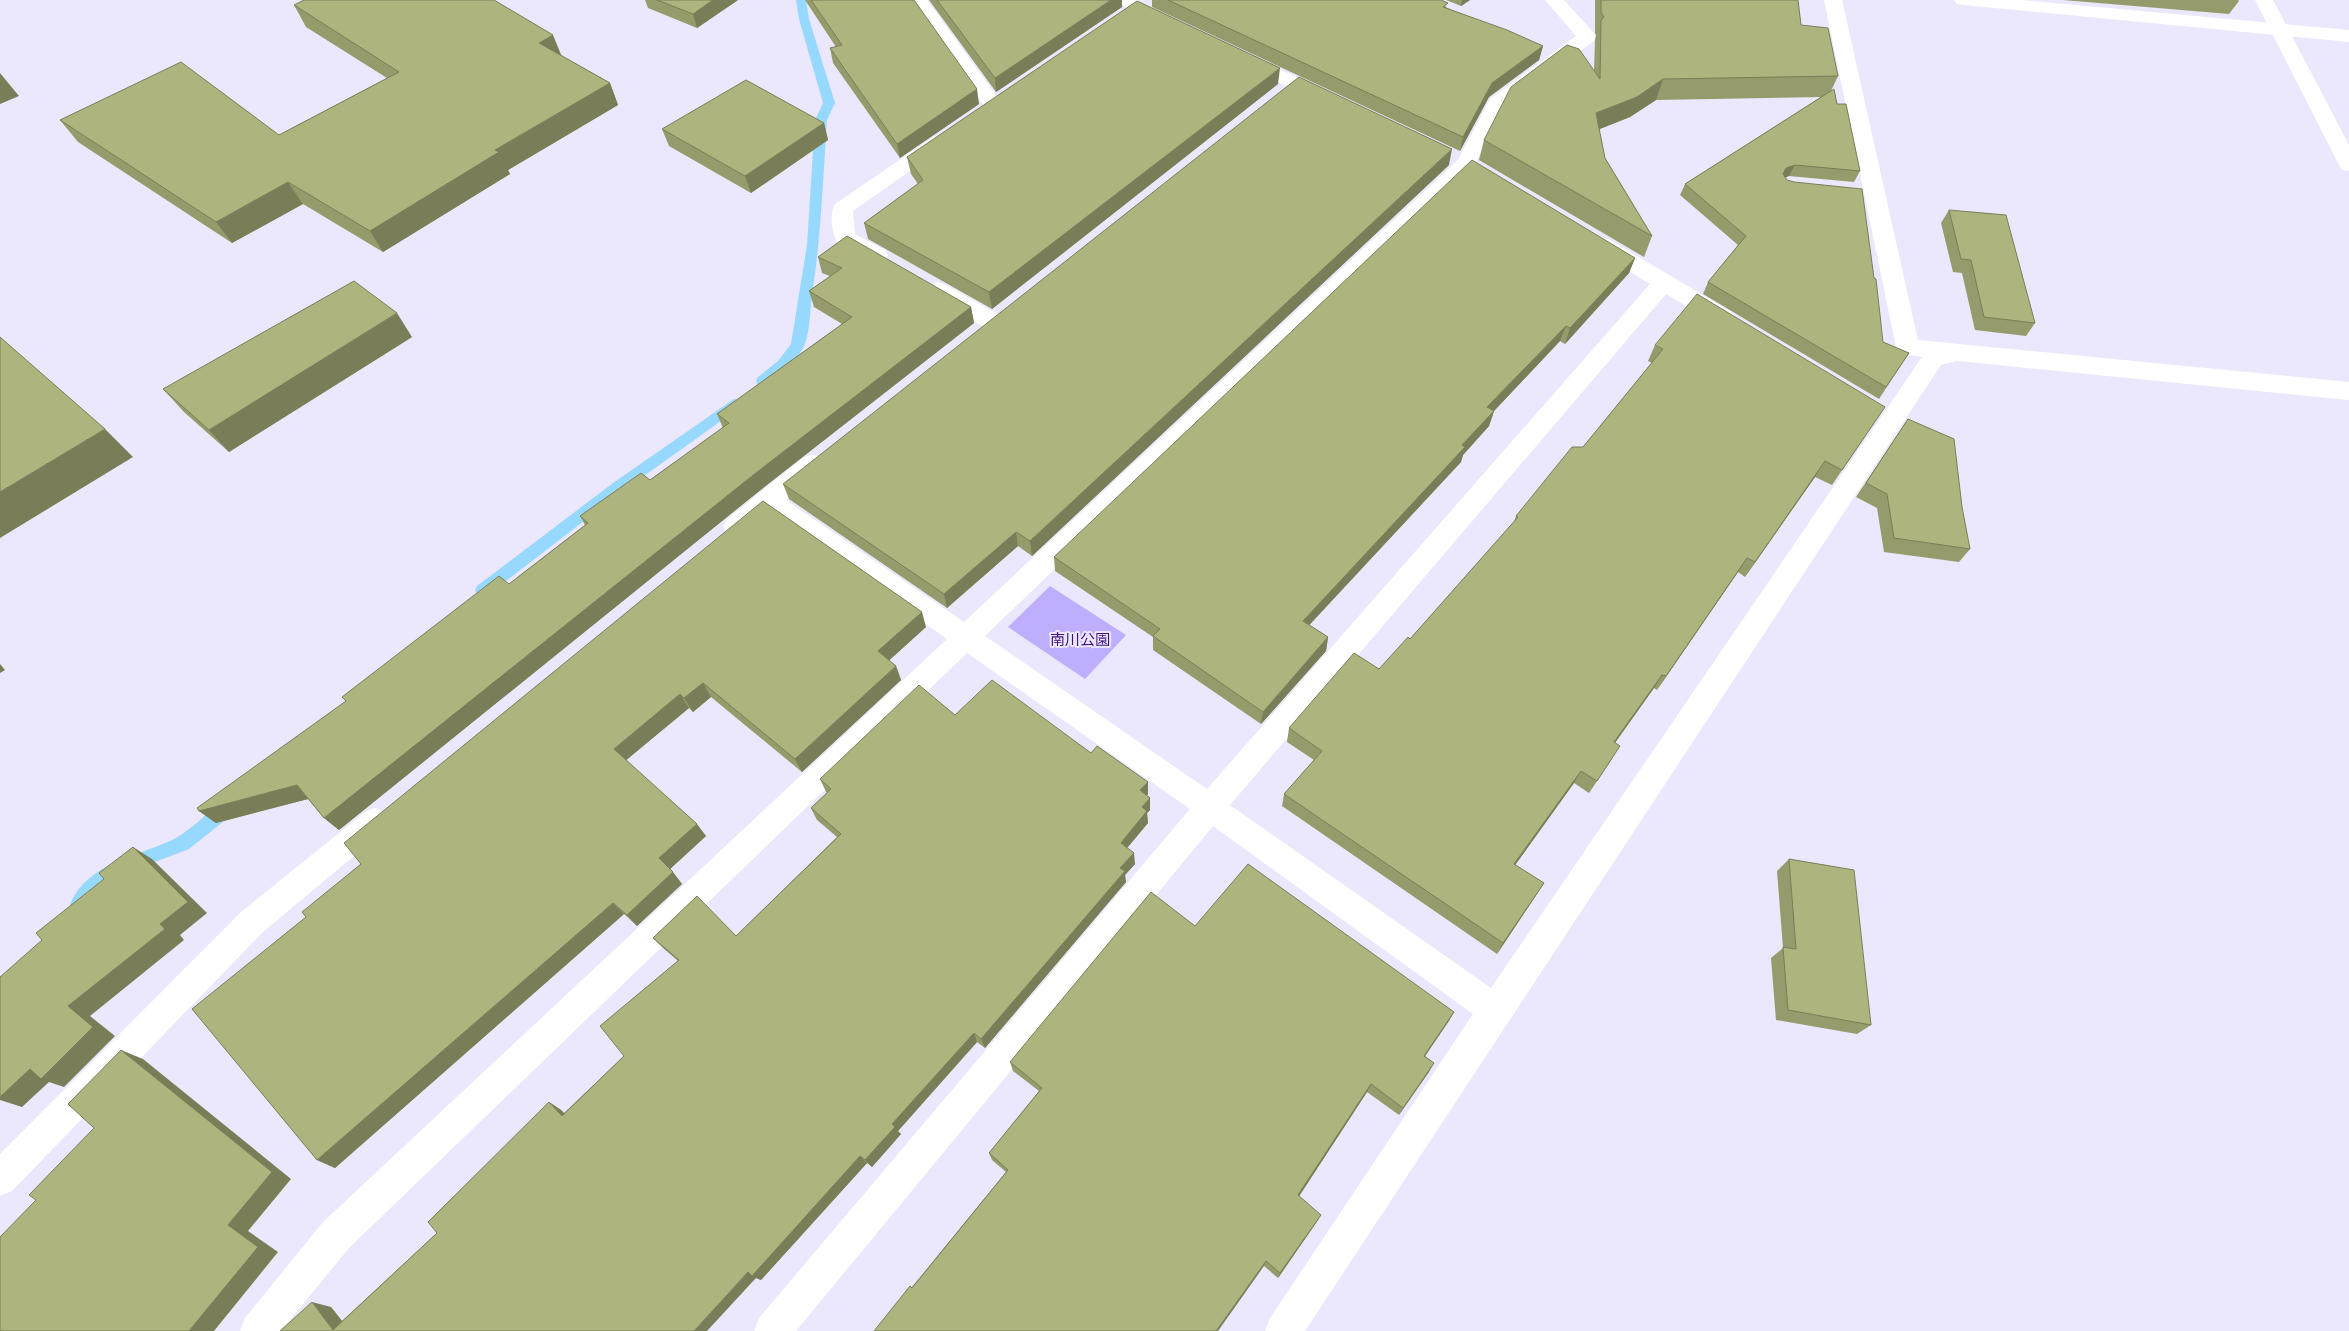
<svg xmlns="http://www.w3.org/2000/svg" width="2349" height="1331" viewBox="0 0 2349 1331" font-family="Overpass,'Noto Sans JP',sans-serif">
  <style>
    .green { fill: #bfaefd }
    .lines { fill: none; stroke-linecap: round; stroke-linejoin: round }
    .stream { fill: #97d9fe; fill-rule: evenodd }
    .minor { fill: #fff; fill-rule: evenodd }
    .tertiary { fill: #fff; fill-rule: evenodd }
    .wall { fill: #969b6c }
    .shaded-wall { fill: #7a7e58 }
    .building { fill: #aeb47e; stroke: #7a7e58 }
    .labels { text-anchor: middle; stroke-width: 4; stroke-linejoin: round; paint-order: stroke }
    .park-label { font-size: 15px; fill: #401084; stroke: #ebe7fd }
  </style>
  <rect width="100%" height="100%" fill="#ebe7fd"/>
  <path class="green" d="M 1050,586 L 1126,635 L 1085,679 L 1008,627 Z"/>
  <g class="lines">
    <path class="stream" d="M 796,0 L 806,0 L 809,19 L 835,103 L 827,120 C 823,179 821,237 812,295 C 810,310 810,330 805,344 C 800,357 772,389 758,385 L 756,381 L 758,377 L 778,361 L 791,344 L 807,245 L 815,120 L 823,103 L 799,19 Z
      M 734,399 L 739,400 L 741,404 L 739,408 L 623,491 L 489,594 L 483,596 L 477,594 L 475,590 L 477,586 L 613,483 Z
      M 228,799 L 234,801 L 237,807 L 234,813 L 189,849 L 131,871 L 106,886 L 85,910 L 79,913 L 73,910 L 70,904 C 89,861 139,857 176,838 C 192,829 207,813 222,801 Z"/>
    <path class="minor" d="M 909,0 L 927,0 L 1003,105 L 1000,109 L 993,111 L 986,109 Z
      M 1119,0 L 1138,0 L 1142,4 L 1171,17 L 1173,21 L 1171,25 C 1154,29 1128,14 1119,0 Z
      M 1545,0 L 1564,0 L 1594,33 L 1596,37 L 1594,41 L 1505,106 L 1473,168 L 985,636 L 1207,789 L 1650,284 L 1592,249 L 1589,244 L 1592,239 L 1600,237 L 1608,239 L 1732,312 L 1735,318 L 1732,324 L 1724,326 L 1716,324 L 1666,294 L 1230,805 L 1491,988 L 1922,357 L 1900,353 L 1896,347 L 1824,0 L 1842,0 L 1918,340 L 2349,382 L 2349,400 L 1957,361 L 1941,365 L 1305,1331 L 1265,1331 L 1270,1318 L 1473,1014 L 1213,826 L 796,1331 L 754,1331 L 759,1318 L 1190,809 L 967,653 L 349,1248 L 281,1331 L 240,1331 L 245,1318 L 323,1222 L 947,639 L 769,514 C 756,524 745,539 727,533 L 723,526 L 727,519 L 804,457 L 813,455 L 822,457 L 825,464 L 822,471 L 786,500 L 964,622 L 1458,160 L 1490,99 L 1576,36 Z
      M 1954,0 L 2022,0 L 2349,30 L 2349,42 L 1963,5 L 1957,4 Z
      M 1246,54 L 1334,94 L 1337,98 L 1334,102 L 1327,104 L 1320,102 L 1239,64 L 1236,60 L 1239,56 Z
      M 940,135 L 947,137 L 950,141 L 947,145 L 853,211 L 855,234 L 885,250 L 888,255 L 885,260 C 868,265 852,250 837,242 C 832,233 829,213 835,204 L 933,137 Z
      M 938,282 L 946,285 L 1001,316 L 1004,322 L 1001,328 L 993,330 L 985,328 L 930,295 L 927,290 L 930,285 Z
      M 375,808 L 385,812 L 390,821 L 385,830 L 263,932 L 12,1191 L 0,1196 L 0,1154 L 241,912 L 365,812 Z"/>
    <path class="tertiary" d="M 2255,0 L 2273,0 L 2349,145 L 2349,171 L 2342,170 L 2339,165 Z"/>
  </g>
  <path class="wall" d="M 645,0 L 738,0 L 697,28 L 648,8 Z
    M 805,0 L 914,0 L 979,104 L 900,158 L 833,63 L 830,48 L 836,47 Z
    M 929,0 L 1122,0 L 1122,7 L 996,92 Z
    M 1152,0 L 1441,0 L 1447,8 L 1543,46 L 1539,60 L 1489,97 L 1460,151 L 1152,7 Z
    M 1446,0 L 1470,0 L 1461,6 Z
    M 1595,0 L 1798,0 L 1801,25 L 1838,76 L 1831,91 L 1837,104 L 1860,171 L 1854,182 L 1789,176 L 1785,178 L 1883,342 L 1909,353 L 1879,399 L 1703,294 L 1708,282 L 1738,245 L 1680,195 L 1685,184 L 1821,97 L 1656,100 L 1630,117 L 1599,129 L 1605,158 L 1652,236 L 1644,257 L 1479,160 L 1484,140 L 1594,71 L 1595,40 L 1596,35 L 1595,33 Z
    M 2063,0 L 2238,0 L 2239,1 L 2229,14 Z
    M 294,5 L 562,56 L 610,83 L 618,105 L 508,170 L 510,174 L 383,252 L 303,204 L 232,243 L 78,142 L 60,120 L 279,135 L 387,78 L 306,27 Z
    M 1278,84 L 992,309 L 868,239 L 864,223 L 918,184 L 911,174 L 907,157 Z
    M 824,123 L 828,140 L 751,193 L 669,146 L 662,129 Z
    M 1449,165 L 1032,556 L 1018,546 L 947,608 L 789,499 L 783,484 Z
    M 1949,210 L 2035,323 L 2026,336 L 1975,330 L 1962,273 L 1953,272 L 1941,223 Z
    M 818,257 L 971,307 L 974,323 L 758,492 L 339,830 L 324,818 L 308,799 L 216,823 L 199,811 L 509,584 L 585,525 L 580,516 L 650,480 L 723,428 L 717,414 L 842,324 L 814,307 L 809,291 L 830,276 L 822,273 Z
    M 1635,258 L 1629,273 L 1565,344 L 1560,341 L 1494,411 L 1489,426 L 1463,455 L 1461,462 L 1309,625 L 1328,637 L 1326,651 L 1261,724 L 1153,650 L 1153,637 L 1055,571 L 1054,557 Z
    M 412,337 L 229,452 L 184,412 L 163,389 Z
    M 1655,345 L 1874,423 L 1832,485 L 1815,477 L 1745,577 L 1738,572 L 1657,690 L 1654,688 L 1615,743 L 1612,759 L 1589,793 L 1574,783 L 1515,865 L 1544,883 L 1497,954 L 1282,806 L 1284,794 L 1314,760 L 1287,742 L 1289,728 L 1379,669 L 1410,639 L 1514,522 L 1516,516 L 1583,447 L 1652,363 L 1648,361 Z
    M 1908,419 L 1970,549 L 1959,562 L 1884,552 L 1877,508 L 1856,497 Z
    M 763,501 L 926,627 L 889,660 L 896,666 L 901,680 L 802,772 L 711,697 L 693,712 L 689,708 L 626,760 L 706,836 L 670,869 L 682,884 L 637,926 L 624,914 L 335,1168 L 317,1160 L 306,917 L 361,864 Z
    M 955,715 L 1091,753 L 1148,782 L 1148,794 L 1147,796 L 1150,798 L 1150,810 L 1147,813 L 1148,823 L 1127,848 L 1135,864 L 1125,875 L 1126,882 L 985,1048 L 977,1042 L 898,1131 L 901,1134 L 872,1167 L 867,1163 L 761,1280 L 756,1278 L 280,1331 L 331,1307 L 342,1321 L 437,1233 L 549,1102 L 561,1110 L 564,1113 L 624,1056 L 678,961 L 663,948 L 653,938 L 736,936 L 837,837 L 817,820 L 811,808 L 827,793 L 826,792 L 820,779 Z
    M 1789,859 L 1871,1025 L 1857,1034 L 1776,1020 L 1771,958 L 1783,948 L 1777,871 Z
    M 1195,926 L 1454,1012 L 1425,1056 L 1434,1063 L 1399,1115 L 1367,1092 L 1299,1196 L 1318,1220 L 1278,1278 L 1264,1266 L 912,1287 L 1006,1172 L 992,1160 L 989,1153 L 1039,1091 L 1013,1071 L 1010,1062 Z"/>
  <path class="shaded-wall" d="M 713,0 L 738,0 L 697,28 L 693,14 Z
    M 1111,0 L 1122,0 L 1122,7 L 996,92 L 995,78 Z
    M 1462,0 L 1470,0 L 1461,6 Z
    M 553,35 L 562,57 L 539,43 Z
    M 1543,46 L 1539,60 L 1489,97 L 1460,151 L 1463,137 L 1492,83 Z
    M 1280,68 L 1278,84 L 992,309 L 989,292 Z
    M 0,73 L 19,96 L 0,104 Z
    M 1663,79 L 1656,100 L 1630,117 L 1590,133 L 1596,113 Z
    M 610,83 L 618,105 L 508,170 L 510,174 L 383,252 L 370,231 L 495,150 Z
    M 977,89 L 979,104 L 900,158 L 897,144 Z
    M 824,123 L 828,140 L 751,193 L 745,176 Z
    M 1452,149 L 1449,165 L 1032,556 L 1030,541 Z
    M 1795,165 L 1789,176 L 1780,179 L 1786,168 Z
    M 288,182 L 303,204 L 232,243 L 216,222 Z
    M 1635,258 L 1629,273 L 1565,344 L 1570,328 Z
    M 971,307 L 974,323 L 758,492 L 339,830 L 324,818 L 752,476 Z
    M 397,313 L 412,337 L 229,452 L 209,430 Z
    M 1566,326 L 1560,341 L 1494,411 L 1489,426 L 1463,455 L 1461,462 L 1301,634 L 1303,621 L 1462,445 L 1487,407 Z
    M 105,429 L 133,457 L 0,538 L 0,492 Z
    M 1825,461 L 1815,477 L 1745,577 L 1755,562 Z
    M 1016,532 L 1018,546 L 947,608 L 944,594 Z
    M 1747,558 L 1738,572 L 1657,690 L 1666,676 Z
    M 922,612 L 926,627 L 883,666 L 878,651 Z
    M 1328,637 L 1326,651 L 1261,724 L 1263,712 Z
    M 0,664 L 5,670 L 0,673 Z
    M 896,666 L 901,680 L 802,772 L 795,759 Z
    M 1662,675 L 1654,688 L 1606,755 L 1614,742 Z
    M 703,683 L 711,697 L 693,712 L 684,698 Z
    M 680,694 L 689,708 L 624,762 L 614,749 Z
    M 1581,771 L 1574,783 L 1508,875 L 1514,864 Z
    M 1148,782 L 1148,794 L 1140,802 L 1140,790 Z
    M 297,785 L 312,798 L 216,823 L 199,811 Z
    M 1150,798 L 1150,810 L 1147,813 L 1148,823 L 1122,854 L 1121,843 L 1142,807 Z
    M 697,824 L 706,836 L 669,870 L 659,858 Z
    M 133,847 L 152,859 L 207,913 L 180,935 L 184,940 L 90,1016 L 115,1036 L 64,1087 L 49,1082 L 22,1107 L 0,1100 L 0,1091 L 68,1006 L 160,924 Z
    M 1134,853 L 1135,864 L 1125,875 L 1126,882 L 985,1048 L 981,1039 L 1120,868 Z
    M 673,872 L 682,884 L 637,926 L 627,915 Z
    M 1544,883 L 1537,894 L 1497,954 L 1503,943 Z
    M 613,903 L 624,914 L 335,1168 L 317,1160 Z
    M 1454,1012 L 1449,1021 L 1419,1065 L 1424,1056 Z
    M 974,1033 L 977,1042 L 898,1131 L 901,1134 L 872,1167 L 865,1160 L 892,1124 Z
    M 121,1050 L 143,1059 L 291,1179 L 248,1231 L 278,1252 L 214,1331 L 189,1331 L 228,1225 Z
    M 1434,1063 L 1429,1072 L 1399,1115 L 1403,1108 Z
    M 1371,1084 L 1367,1092 L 1296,1201 L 1298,1195 Z
    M 549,1102 L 561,1110 L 574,1123 L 562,1116 Z
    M 860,1156 L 867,1163 L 761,1280 L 756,1278 L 707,1331 L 694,1331 L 748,1272 Z
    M 1321,1215 L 1318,1220 L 1278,1278 L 1280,1273 Z
    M 1266,1261 L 1264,1266 L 1218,1331 L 1216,1331 Z
    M 312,1302 L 331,1307 L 350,1331 L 333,1330 Z"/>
  <path class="building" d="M 304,0 L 494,0 L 553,35 L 539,43 L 610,83 L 495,150 L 499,152 L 370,231 L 288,182 L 216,222 L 60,120 L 181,62 L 279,135 L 399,72 L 294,5 Z
    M 657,0 L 713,0 L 693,14 Z
    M 811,0 L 914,0 L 977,89 L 897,144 L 830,48 L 842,45 Z
    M 937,0 L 1111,0 L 995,78 Z
    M 1168,0 L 1441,0 L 1448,3 L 1443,7 L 1507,30 L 1543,46 L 1492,83 L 1463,137 Z
    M 1601,0 L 1798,0 L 1801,25 L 1828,28 L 1838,76 L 1663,79 L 1637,97 L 1596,113 L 1605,158 L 1652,236 L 1484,140 L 1511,87 L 1567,45 L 1579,49 L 1600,79 L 1601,20 L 1604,17 L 1601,12 Z
    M 1137,1 L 1280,68 L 989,292 L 864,223 L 923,180 L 907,157 Z
    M 1299,77 L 1452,149 L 1030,541 L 1016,532 L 944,594 L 783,484 Z
    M 746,80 L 824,123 L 745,176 L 662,129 Z
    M 1834,89 L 1837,104 L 1846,104 L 1860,171 L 1795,165 L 1786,168 L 1783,174 L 1787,180 L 1794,182 L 1862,189 L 1874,278 L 1876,279 L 1883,342 L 1909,353 L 1886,387 L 1708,282 L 1746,236 L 1685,184 Z
    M 1472,160 L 1635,258 L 1570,328 L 1566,326 L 1487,407 L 1494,411 L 1462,445 L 1465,447 L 1303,621 L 1328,637 L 1263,712 L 1153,636 L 1160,629 L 1054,557 Z
    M 1949,210 L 2006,215 L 2035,323 L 1984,317 L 1971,260 L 1961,259 Z
    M 847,236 L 971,307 L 752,476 L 324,818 L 297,785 L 199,811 L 197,808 L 346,701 L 342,697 L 499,576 L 509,584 L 588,523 L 580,516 L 641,473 L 650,480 L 729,423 L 717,414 L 852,317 L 809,291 L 842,268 L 818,257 Z
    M 354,281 L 397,313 L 209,430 L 163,389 Z
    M 1697,294 L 1885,407 L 1842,470 L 1825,461 L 1755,562 L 1747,558 L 1666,676 L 1662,675 L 1614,742 L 1620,746 L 1597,781 L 1581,771 L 1514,864 L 1544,883 L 1503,943 L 1284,794 L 1322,751 L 1289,728 L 1354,653 L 1379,669 L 1408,637 L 1410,639 L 1518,517 L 1516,516 L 1572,447 L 1583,447 L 1663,349 L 1655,345 Z
    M 0,337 L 105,429 L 0,492 Z
    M 1908,419 L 1954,439 L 1962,507 L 1970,549 L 1894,538 L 1887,494 L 1866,483 Z
    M 763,501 L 922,612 L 878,651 L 896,666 L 795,759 L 703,683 L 684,698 L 680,694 L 614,749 L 697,824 L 659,858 L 673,872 L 627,915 L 613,903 L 317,1160 L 192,1009 L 306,917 L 302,912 L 361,864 L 344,843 Z
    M 992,680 L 1091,753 L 1097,746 L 1148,782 L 1140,790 L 1150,798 L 1142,807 L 1147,811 L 1121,843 L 1134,853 L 1120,868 L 1125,871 L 981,1039 L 974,1033 L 892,1124 L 895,1127 L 865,1160 L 860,1156 L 752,1276 L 748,1272 L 694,1331 L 280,1331 L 312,1302 L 333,1330 L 437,1233 L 428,1222 L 549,1102 L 562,1116 L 624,1056 L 600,1026 L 679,960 L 653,938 L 697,896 L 736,936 L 841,834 L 811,808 L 831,789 L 820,779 L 919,685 L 955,715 Z
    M 133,847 L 188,902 L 160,924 L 165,929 L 68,1006 L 93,1027 L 41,1079 L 30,1069 L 0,1097 L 0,977 L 42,940 L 36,933 L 104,879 L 99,873 Z
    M 1789,859 L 1854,870 L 1871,1025 L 1788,1010 L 1783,947 L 1796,949 Z
    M 1248,864 L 1454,1012 L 1424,1056 L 1434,1063 L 1403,1108 L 1371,1084 L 1298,1195 L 1321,1215 L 1280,1273 L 1266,1261 L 1216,1331 L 874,1331 L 910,1286 L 912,1288 L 1008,1170 L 989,1153 L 1042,1088 L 1010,1062 L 1151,892 L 1195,926 Z
    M 121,1050 L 272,1172 L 228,1225 L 258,1247 L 189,1331 L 0,1331 L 0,1237 L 36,1200 L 29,1195 L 94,1128 L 68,1104 Z"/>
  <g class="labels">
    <g class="park-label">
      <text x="1080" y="645">南川公園</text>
    </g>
  </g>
</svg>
